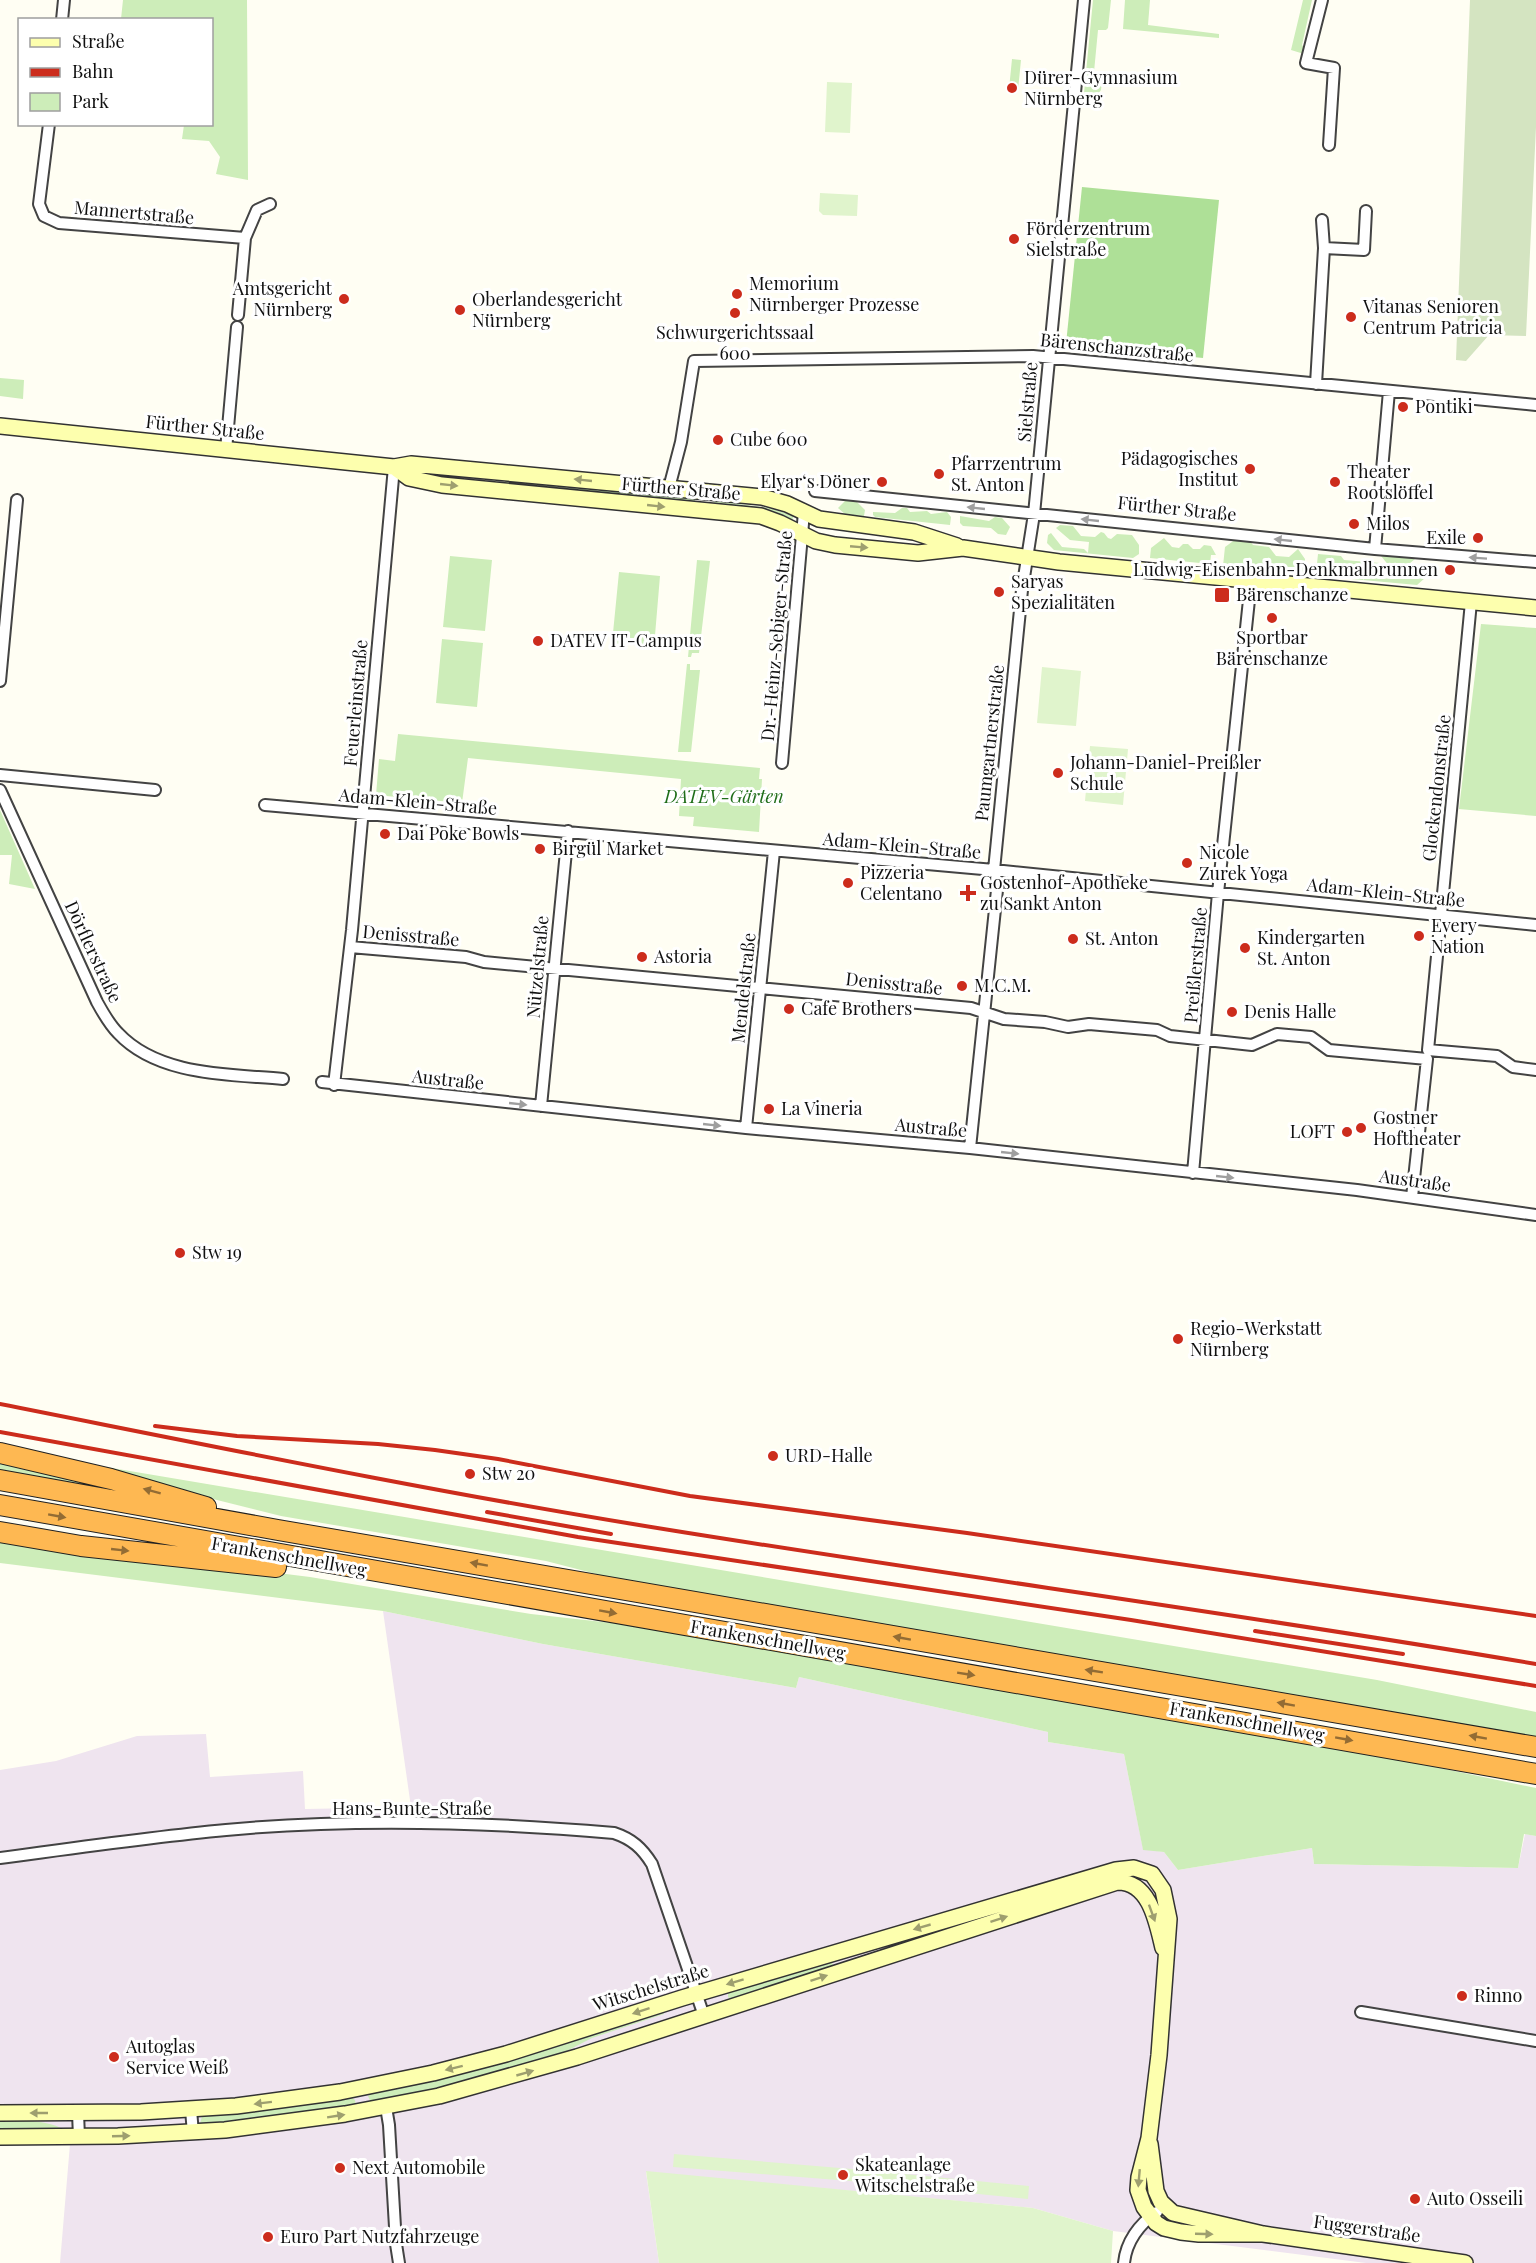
<svg xmlns="http://www.w3.org/2000/svg" width="1536" height="2263" viewBox="0 0 1536 2263" font-family="'Playfair Display',serif">
  <style>
    .industrial { fill: #efe4ef }
    .green { fill: #cdedb9 }
    .forest { fill: #aee097 }
    .cemetery { fill: #d4e4c1 }
    .pitch { fill: #e0f4cc }
    .lines { fill: none; stroke-linecap: round; stroke-linejoin: round }
    .street-casing { stroke: #434343; stroke-width: 14 }
    .secondary-casing { stroke: #323232; stroke-width: 18 }
    .highway-casing { stroke: #212121; stroke-width: 22 }
    .street { stroke: #fff; stroke-width: 10 }
    .secondary { stroke: #fdffae; stroke-width: 15 }
    .highway { stroke: #feb852; stroke-width: 20 }
    .rail { stroke: #cc2c1c; stroke-width: 4 }
    .oneway { fill: #9e9f6f }
    .oneway2 { fill: #9f9f9f }
    .oneway3 { fill: #936c34 }
    .poi-dot { fill: #cc2c1c; stroke: #fff; stroke-width: 2 }
    .labels { text-anchor: middle; stroke-width: 6; stroke-linejoin: round; paint-order: stroke }
    .poi-label { font-size: 18px; fill: #101010; stroke: #fff; text-anchor: start }
    .street-label { font-size: 18px; fill: #101010; stroke: #fff }
    .park-label { font-size: 18px; font-style: italic; fill: #206e1a; stroke: #fff }
  </style>
  <rect width="100%" height="100%" fill="#fffef3"/>
  <path class="industrial" d="M 383,1611 L 543,1644 L 796,1688 L 799,1677 L 1048,1732 L 1048,1742 L 1124,1754 L 1143,1849 L 1164,1852 L 1178,1870 L 1312,1848 L 1314,1864 L 1518,1868 L 1525,1834 L 1536,1836 L 1536,2263 L 1366,2263 L 1113,2231 L 1033,2208 L 646,2172 L 659,2263 L 60,2263 L 70,2144 L 0,2117 L 0,1770 L 56,1761 L 137,1736 L 206,1734 L 210,1777 L 303,1771 L 305,1809 L 411,1807 Z"/>
  <path class="green" d="M 123,0 L 247,0 L 248,180 L 216,174 L 220,157 L 209,141 L 182,139 L 184,125 L 212,124 L 212,20 L 121,19 Z
    M 1093,0 L 1111,0 L 1108,28 L 1106,30 L 1098,30 L 1094,72 L 1103,73 L 1101,90 L 1098,94 L 1084,93 Z
    M 1125,0 L 1150,0 L 1148,25 L 1219,34 L 1219,38 L 1123,29 Z
    M 1303,0 L 1312,0 L 1302,45 L 1305,49 L 1304,54 L 1291,50 Z
    M 1012,59 L 1021,60 L 1018,90 L 1009,89 Z
    M 0,378 L 24,380 L 23,399 L 0,396 Z
    M 505,480 L 695,499 L 695,505 L 505,486 Z
    M 846,500 L 856,501 L 865,510 L 864,516 L 846,515 L 838,508 Z
    M 714,501 L 770,508 L 794,516 L 791,522 L 713,506 Z
    M 902,508 L 907,508 L 910,512 L 927,511 L 931,514 L 947,512 L 951,517 L 950,525 L 875,517 L 873,515 L 873,512 L 895,513 Z
    M 960,516 L 989,521 L 995,517 L 1002,518 L 1010,527 L 1006,535 L 998,534 L 991,528 L 963,526 L 960,523 Z
    M 1060,525 L 1073,526 L 1081,536 L 1095,537 L 1101,532 L 1104,533 L 1108,538 L 1111,539 L 1117,534 L 1132,535 L 1139,545 L 1139,554 L 1133,558 L 1054,550 L 1047,543 L 1048,535 L 1051,533 L 1062,547 L 1084,549 L 1088,553 L 1089,542 L 1070,540 L 1056,528 Z
    M 1164,538 L 1172,547 L 1179,548 L 1183,544 L 1188,544 L 1193,549 L 1200,549 L 1204,545 L 1211,546 L 1216,555 L 1211,555 L 1210,564 L 1150,558 L 1151,548 Z
    M 1236,539 L 1249,540 L 1253,545 L 1269,547 L 1276,556 L 1289,557 L 1298,549 L 1305,559 L 1304,573 L 1223,566 L 1225,547 Z
    M 1318,554 L 1341,556 L 1344,560 L 1380,563 L 1387,571 L 1364,569 L 1363,580 L 1366,577 L 1393,579 L 1397,576 L 1410,577 L 1416,573 L 1425,573 L 1425,578 L 1417,585 L 1319,576 L 1316,573 Z
    M 1384,554 L 1413,556 L 1415,559 L 1404,568 L 1390,567 L 1381,556 Z
    M 450,556 L 492,560 L 485,631 L 443,627 Z
    M 697,560 L 710,561 L 699,653 L 692,653 L 691,657 L 688,657 Z
    M 619,572 L 660,576 L 654,647 L 612,643 Z
    M 1481,624 L 1536,628 L 1536,816 L 1459,809 Z
    M 442,639 L 483,643 L 477,707 L 436,703 Z
    M 687,664 L 690,664 L 690,670 L 700,670 L 691,752 L 678,752 Z
    M 398,734 L 760,768 L 759,779 L 762,779 L 759,832 L 693,826 L 694,817 L 679,816 L 681,779 L 468,758 L 462,803 L 376,795 L 379,759 L 395,761 Z
    M 0,810 L 35,889 L 9,884 L 12,855 L 0,855 Z
    M 0,1461 L 113,1488 L 111,1493 L 0,1472 Z
    M 106,1467 L 1377,1680 L 1536,1712 L 1536,1740 L 639,1585 L 546,1561 L 281,1516 L 113,1474 Z
    M 0,1538 L 310,1577 L 531,1614 L 639,1626 L 1310,1741 L 1536,1788 L 1536,1836 L 1524,1834 L 1518,1868 L 1314,1864 L 1312,1848 L 1178,1870 L 1164,1852 L 1143,1850 L 1124,1754 L 1048,1742 L 1048,1732 L 799,1677 L 796,1688 L 543,1644 L 383,1611 L 0,1563 Z
    M 830,1962 L 833,1964 L 832,1967 L 731,2000 L 728,1997 L 728,1993 L 732,1991 Z
    M 663,2012 L 664,2014 L 592,2038 L 553,2058 L 440,2089 L 371,2103 L 368,2096 L 370,2094 L 511,2060 Z
    M 351,2097 L 355,2100 L 356,2107 L 204,2127 L 200,2124 L 202,2116 Z
    M 0,2121 C 21,2121 41,2119 61,2128 L 59,2131 L 0,2130 Z"/>
  <path class="forest" d="M 1082,187 L 1219,200 L 1203,358 L 1066,344 Z"/>
  <path class="cemetery" d="M 1470,0 L 1536,0 L 1536,127 L 1526,336 L 1489,335 L 1466,361 L 1456,360 Z"/>
  <path class="pitch" d="M 827,82 L 852,83 L 850,133 L 825,132 Z
    M 820,193 L 858,195 L 857,216 L 823,215 L 819,211 Z
    M 1042,667 L 1081,671 L 1076,726 L 1037,723 Z
    M 1090,746 L 1128,749 L 1123,805 L 1085,801 Z
    M 674,2154 L 852,2169 L 1029,2186 L 1028,2199 L 850,2181 L 673,2167 Z
    M 646,2171 L 1033,2208 L 1113,2231 L 1111,2263 L 659,2263 Z"/>
  <g class="lines">
    <g class="street-casing">
      <path id="street" d="M 1322,0 L 1306,63 L 1334,68 L 1329,145
        M 62,20 L 64,0
        M 49,124 L 39,204 L 44,216 L 59,223 L 245,238 L 238,315
        M 1322,220 L 1324,248
        M 245,238 L 257,210 L 270,204
        M 1316,384 L 1324,248 L 1364,250 L 1366,211
        M 226,450 L 237,327
        M 669,488 L 681,442 L 694,361 L 1033,356 L 1536,405
        M 815,491 L 1375,549 L 1536,562
        M 1375,549 L 1389,391
        M 1471,602 L 1428,1050 L 1497,1056 L 1513,1067 L 1536,1070
        M 0,681 L 17,500
        M 782,763 L 804,512
        M 0,775 L 155,790
        M 0,790 L 97,1002 C 103,1013 109,1024 118,1033 C 158,1076 228,1074 283,1079
        M 265,805 L 994,870 L 1536,925
        M 350,947 L 466,957 L 484,962 L 971,1008 L 1004,1019 L 1045,1022 L 1068,1027 L 1089,1024 L 1157,1030 L 1170,1036 L 1252,1045 L 1277,1034 L 1311,1037 L 1329,1050 L 1427,1059 L 1412,1197
        M 322,1082 L 746,1128 L 970,1148 L 1357,1190 L 1536,1215
        M 334,1085 L 352,930 L 394,467
        M 541,1106 L 568,831
        M 746,1128 L 774,851
        M 970,1148 L 997,890 L 994,870 L 1022,590 L 1034,514 L 1084,0
        M 1193,1173 L 1218,893 L 1251,581
        M 0,1858 C 75,1848 151,1837 226,1830 C 352,1818 488,1822 614,1833 C 632,1839 642,1848 652,1864 L 704,2016
        M 1361,2012 L 1536,2041
        M 386,2107 L 389,2125 L 396,2244 L 399,2263
        M 191,2110 L 193,2133
        M 78,2113 L 79,2137
        M 1124,2263 C 1126,2242 1139,2224 1157,2212"/>
    </g>
    <g class="secondary-casing">
      <path id="secondary" d="M 0,426 L 394,467 L 411,464 L 762,497 L 787,504 L 819,519 L 914,532 L 957,546
        M 394,467 L 409,478 L 442,485 L 761,516 L 780,523 L 816,541 L 835,545 L 918,553 L 963,548 L 1059,562 L 1536,608
        M 0,2113 L 141,2112 L 236,2106 L 340,2092 L 433,2073 L 506,2054 L 682,1998 L 1116,1870 L 1134,1868 L 1152,1874 L 1163,1890 L 1169,1919 L 1159,2055 L 1149,2138 L 1139,2177 L 1138,2190 L 1144,2207 L 1156,2223 L 1164,2228 L 1181,2232 L 1199,2234 L 1263,2234
        M 0,2137 L 118,2136 L 225,2130 L 345,2114 L 439,2096 L 577,2057 L 1117,1882 C 1150,1881 1157,1923 1163,1948
        M 1150,2144 L 1156,2191 L 1161,2202 L 1173,2213 L 1263,2234 L 1465,2263"/>
    </g>
    <g class="highway-casing">
      <path id="highway" d="M 0,1453 L 111,1479 L 206,1507
        M 0,1480 L 278,1530 L 1536,1747
        M 0,1505 L 1536,1774
        M 0,1532 L 81,1546 L 276,1567"/>
    </g>
    <use href="#street" class="street"/>
    <use href="#secondary" class="secondary"/>
    <use href="#highway" class="highway"/>
    <path class="rail" d="M 0,1404 C 212,1446 425,1490 639,1525 C 937,1574 1238,1613 1536,1664
      M 155,1426 L 237,1436 L 378,1444 L 435,1450 L 498,1459 L 690,1496 L 967,1533 L 1536,1616
      M 0,1432 L 578,1537 L 1131,1620 L 1536,1686
      M 487,1512 L 611,1534
      M 1255,1631 L 1403,1654"/>
  </g>
  <defs><path id="oneway-solid" d="M-6-.8H1V-3.2L6.5 0L1 3.2V.8H-6Z" transform="scale(1.5)"/></defs>
  <g class="oneway">
    <use href="#oneway-solid" transform="translate(583 480) rotate(-174)"/>
    <use href="#oneway-solid" transform="translate(449 485) rotate(6)"/>
    <use href="#oneway-solid" transform="translate(656 506) rotate(6)"/>
    <use href="#oneway-solid" transform="translate(859 547) rotate(5)"/>
    <use href="#oneway-solid" transform="translate(1152 1913) rotate(70)"/>
    <use href="#oneway-solid" transform="translate(999 1919) rotate(-18)"/>
    <use href="#oneway-solid" transform="translate(922 1927) rotate(164)"/>
    <use href="#oneway-solid" transform="translate(819 1978) rotate(-18)"/>
    <use href="#oneway-solid" transform="translate(735 1982) rotate(163)"/>
    <use href="#oneway-solid" transform="translate(641 2011) rotate(162)"/>
    <use href="#oneway-solid" transform="translate(454 2068) rotate(166)"/>
    <use href="#oneway-solid" transform="translate(525 2073) rotate(-16)"/>
    <use href="#oneway-solid" transform="translate(263 2103) rotate(173)"/>
    <use href="#oneway-solid" transform="translate(39 2113) rotate(-180)"/>
    <use href="#oneway-solid" transform="translate(336 2116) rotate(-9)"/>
    <use href="#oneway-solid" transform="translate(121 2136) rotate(-2)"/>
    <use href="#oneway-solid" transform="translate(1139 2178) rotate(95)"/>
    <use href="#oneway-solid" transform="translate(1204 2234) rotate(2)"/>
  </g>
  <g class="oneway2">
    <use href="#oneway-solid" transform="translate(976 508) rotate(-174)"/>
    <use href="#oneway-solid" transform="translate(1090 520) rotate(-174)"/>
    <use href="#oneway-solid" transform="translate(1283 540) rotate(-174)"/>
    <use href="#oneway-solid" transform="translate(1478 558) rotate(-176)"/>
    <use href="#oneway-solid" transform="translate(518 1104) rotate(6)"/>
    <use href="#oneway-solid" transform="translate(712 1125) rotate(6)"/>
    <use href="#oneway-solid" transform="translate(1010 1153) rotate(6)"/>
    <use href="#oneway-solid" transform="translate(1225 1177) rotate(6)"/>
  </g>
  <g class="oneway3">
    <use href="#oneway-solid" transform="translate(152 1491) rotate(-165)"/>
    <use href="#oneway-solid" transform="translate(57 1516) rotate(10)"/>
    <use href="#oneway-solid" transform="translate(120 1550) rotate(6)"/>
    <use href="#oneway-solid" transform="translate(479 1564) rotate(-170)"/>
    <use href="#oneway-solid" transform="translate(608 1612) rotate(10)"/>
    <use href="#oneway-solid" transform="translate(902 1638) rotate(-170)"/>
    <use href="#oneway-solid" transform="translate(1094 1671) rotate(-171)"/>
    <use href="#oneway-solid" transform="translate(966 1674) rotate(9)"/>
    <use href="#oneway-solid" transform="translate(1286 1704) rotate(-170)"/>
    <use href="#oneway-solid" transform="translate(1478 1737) rotate(-170)"/>
    <use href="#oneway-solid" transform="translate(1344 1739) rotate(10)"/>
  </g>
  <g class="poi-dot">
    <circle cx="1012" cy="88" r="6"/>
    <circle cx="1014" cy="239" r="6"/>
    <circle cx="737" cy="294" r="6"/>
    <circle cx="344" cy="299" r="6"/>
    <circle cx="460" cy="310" r="6"/>
    <circle cx="735" cy="313" r="6"/>
    <circle cx="1351" cy="317" r="6"/>
    <circle cx="1403" cy="407" r="6"/>
    <circle cx="718" cy="440" r="6"/>
    <circle cx="1250" cy="469" r="6"/>
    <circle cx="939" cy="474" r="6"/>
    <circle cx="882" cy="482" r="6"/>
    <circle cx="1335" cy="482" r="6"/>
    <circle cx="1354" cy="524" r="6"/>
    <circle cx="1478" cy="538" r="6"/>
    <circle cx="1450" cy="570" r="6"/>
    <circle cx="999" cy="592" r="6"/>
    <rect x="1214" y="587" width="16" height="16" rx="3"/>
    <circle cx="1272" cy="618" r="6"/>
    <circle cx="538" cy="641" r="6"/>
    <circle cx="1058" cy="773" r="6"/>
    <circle cx="385" cy="834" r="6"/>
    <circle cx="540" cy="849" r="6"/>
    <circle cx="1187" cy="863" r="6"/>
    <circle cx="848" cy="883" r="6"/>
    <path d="M965 884h6v6h6v6h-6v6h-6v-6h-6v-6h6z"/>
    <circle cx="1419" cy="936" r="6"/>
    <circle cx="1073" cy="939" r="6"/>
    <circle cx="1245" cy="948" r="6"/>
    <circle cx="642" cy="957" r="6"/>
    <circle cx="962" cy="986" r="6"/>
    <circle cx="789" cy="1009" r="6"/>
    <circle cx="1232" cy="1012" r="6"/>
    <circle cx="769" cy="1109" r="6"/>
    <circle cx="1361" cy="1128" r="6"/>
    <circle cx="1347" cy="1132" r="6"/>
    <circle cx="180" cy="1253" r="6"/>
    <circle cx="1178" cy="1339" r="6"/>
    <circle cx="773" cy="1456" r="6"/>
    <circle cx="470" cy="1474" r="6"/>
    <circle cx="1462" cy="1996" r="6"/>
    <circle cx="114" cy="2057" r="6"/>
    <circle cx="340" cy="2168" r="6"/>
    <circle cx="843" cy="2175" r="6"/>
    <circle cx="1415" cy="2199" r="6"/>
    <circle cx="268" cy="2237" r="6"/>
  </g>
  <g class="labels">
    <g class="poi-label">
      <text x="1024" y="84">Dürer-Gymnasium<tspan x="1024" dy="21">Nürnberg</tspan></text>
      <text x="1026" y="235">Förderzentrum<tspan x="1026" dy="21">Sielstraße</tspan></text>
      <text x="749" y="290">Memorium<tspan x="749" dy="21">Nürnberger Prozesse</tspan></text>
      <text x="332" y="295" text-anchor="end">Amtsgericht<tspan x="332" dy="21">Nürnberg</tspan></text>
      <text x="472" y="306">Oberlandesgericht<tspan x="472" dy="21">Nürnberg</tspan></text>
      <text x="1363" y="313">Vitanas Senioren<tspan x="1363" dy="21">Centrum Patricia</tspan></text>
      <text x="735" y="339" text-anchor="middle">Schwurgerichtssaal<tspan x="735" dy="21">600</tspan></text>
      <text x="1415" y="413">Pontiki</text>
      <text x="730" y="446">Cube 600</text>
      <text x="1238" y="465" text-anchor="end">Pädagogisches<tspan x="1238" dy="21">Institut</tspan></text>
      <text x="951" y="470">Pfarrzentrum<tspan x="951" dy="21">St. Anton</tspan></text>
      <text x="1347" y="478">Theater<tspan x="1347" dy="21">Rootslöffel</tspan></text>
      <text x="870" y="488" text-anchor="end">Elyar‘s Döner</text>
      <text x="1366" y="530">Milos</text>
      <text x="1466" y="544" text-anchor="end">Exile</text>
      <text x="1438" y="576" text-anchor="end">Ludwig-Eisenbahn-Denkmalbrunnen</text>
      <text x="1011" y="588">Saryas<tspan x="1011" dy="21">Spezialitäten</tspan></text>
      <text x="1236" y="601">Bärenschanze</text>
      <text x="1272" y="644" text-anchor="middle">Sportbar<tspan x="1272" dy="21">Bärenschanze</tspan></text>
      <text x="550" y="647">DATEV IT-Campus</text>
      <text x="1070" y="769">Johann-Daniel-Preißler<tspan x="1070" dy="21">Schule</tspan></text>
      <text x="397" y="840">Dai Poke Bowls</text>
      <text x="552" y="855">Birgül Market</text>
      <text x="1199" y="859">Nicole<tspan x="1199" dy="21">Zurek Yoga</tspan></text>
      <text x="860" y="879">Pizzeria<tspan x="860" dy="21">Celentano</tspan></text>
      <text x="980" y="889">Gostenhof-Apotheke<tspan x="980" dy="21">zu Sankt Anton</tspan></text>
      <text x="1431" y="932">Every<tspan x="1431" dy="21">Nation</tspan></text>
      <text x="1257" y="944">Kindergarten<tspan x="1257" dy="21">St. Anton</tspan></text>
      <text x="1085" y="945">St. Anton</text>
      <text x="654" y="963">Astoria</text>
      <text x="974" y="992">M.C.M.</text>
      <text x="801" y="1015">Cafe Brothers</text>
      <text x="1244" y="1018">Denis Halle</text>
      <text x="781" y="1115">La Vineria</text>
      <text x="1373" y="1124">Gostner<tspan x="1373" dy="21">Hoftheater</tspan></text>
      <text x="1335" y="1138" text-anchor="end">LOFT</text>
      <text x="192" y="1259">Stw 19</text>
      <text x="1190" y="1335">Regio-Werkstatt<tspan x="1190" dy="21">Nürnberg</tspan></text>
      <text x="785" y="1462">URD-Halle</text>
      <text x="482" y="1480">Stw 20</text>
      <text x="1474" y="2002">Rinno</text>
      <text x="126" y="2053">Autoglas<tspan x="126" dy="21">Service Weiß</tspan></text>
      <text x="855" y="2171">Skateanlage<tspan x="855" dy="21">Witschelstraße</tspan></text>
      <text x="352" y="2174">Next Automobile</text>
      <text x="1427" y="2205">Auto Osseili</text>
      <text x="280" y="2243">Euro Part Nutzfahrzeuge</text>
    </g>
    <g class="street-label">
      <text transform="translate(134 213) rotate(5)" y="6">Mannertstraße</text>
      <text transform="translate(1117 348) rotate(6)" y="6">Bärenschanzstraße</text>
      <text transform="translate(1028 402) rotate(-85)" y="6">Sielstraße</text>
      <text transform="translate(205 428) rotate(6)" y="6">Fürther Straße</text>
      <text transform="translate(681 489) rotate(5)" y="6">Fürther Straße</text>
      <text transform="translate(1177 509) rotate(6)" y="6">Fürther Straße</text>
      <text transform="translate(777 636) rotate(-85)" y="6">Dr.-Heinz-Sebiger-Straße</text>
      <text transform="translate(356 703) rotate(-85)" y="6">Feuerleinstraße</text>
      <text transform="translate(990 743) rotate(-84)" y="6">Paumgartnerstraße</text>
      <text transform="translate(1437 788) rotate(-84)" y="6">Glockendonstraße</text>
      <text transform="translate(418 802) rotate(5)" y="6">Adam-Klein-Straße</text>
      <text transform="translate(902 846) rotate(5)" y="6">Adam-Klein-Straße</text>
      <text transform="translate(1386 893) rotate(6)" y="6">Adam-Klein-Straße</text>
      <text transform="translate(411 936) rotate(5)" y="6">Denisstraße</text>
      <text transform="translate(93 952) rotate(65)" y="6">Dörflerstraße</text>
      <text transform="translate(1196 965) rotate(-85)" y="6">Preißlerstraße</text>
      <text transform="translate(538 967) rotate(-85)" y="6">Nützelstraße</text>
      <text transform="translate(894 984) rotate(6)" y="6">Denisstraße</text>
      <text transform="translate(744 988) rotate(-84)" y="6">Mendelstraße</text>
      <text transform="translate(448 1080) rotate(6)" y="6">Austraße</text>
      <text transform="translate(931 1128) rotate(5)" y="6">Austraße</text>
      <text transform="translate(1415 1181) rotate(8)" y="6">Austraße</text>
      <text transform="translate(289 1557) rotate(10)" y="6">Frankenschnellweg</text>
      <text transform="translate(768 1640) rotate(10)" y="6">Frankenschnellweg</text>
      <text transform="translate(1247 1722) rotate(10)" y="6">Frankenschnellweg</text>
      <text x="412" y="1815">Hans-Bunte-Straße</text>
      <text transform="translate(651 1988) rotate(-17)" y="6">Witschelstraße</text>
      <text transform="translate(1367 2229) rotate(8)" y="6">Fuggerstraße</text>
    </g>
    <g class="park-label">
      <text x="724" y="803">DATEV-Gärten</text>
    </g>
  </g>
  <rect x="18" y="18" width="195" height="108" fill="#ffffff" stroke="#9f9f9f" stroke-width="1.5"/>
  <rect x="30" y="38" width="30" height="9" fill="#fdffae" stroke="#9f9f9f" stroke-width="1.5"/>
  <text x="72" y="48" font-size="18" fill="#101010">Straße</text>
  <rect x="30" y="68" width="30" height="9" fill="#cc2c1c" stroke="#9f9f9f" stroke-width="1.5"/>
  <text x="72" y="78" font-size="18" fill="#101010">Bahn</text>
  <rect x="30" y="93" width="30" height="18" fill="#cdedb9" stroke="#9f9f9f" stroke-width="1.5"/>
  <text x="72" y="108" font-size="18" fill="#101010">Park</text>
</svg>
